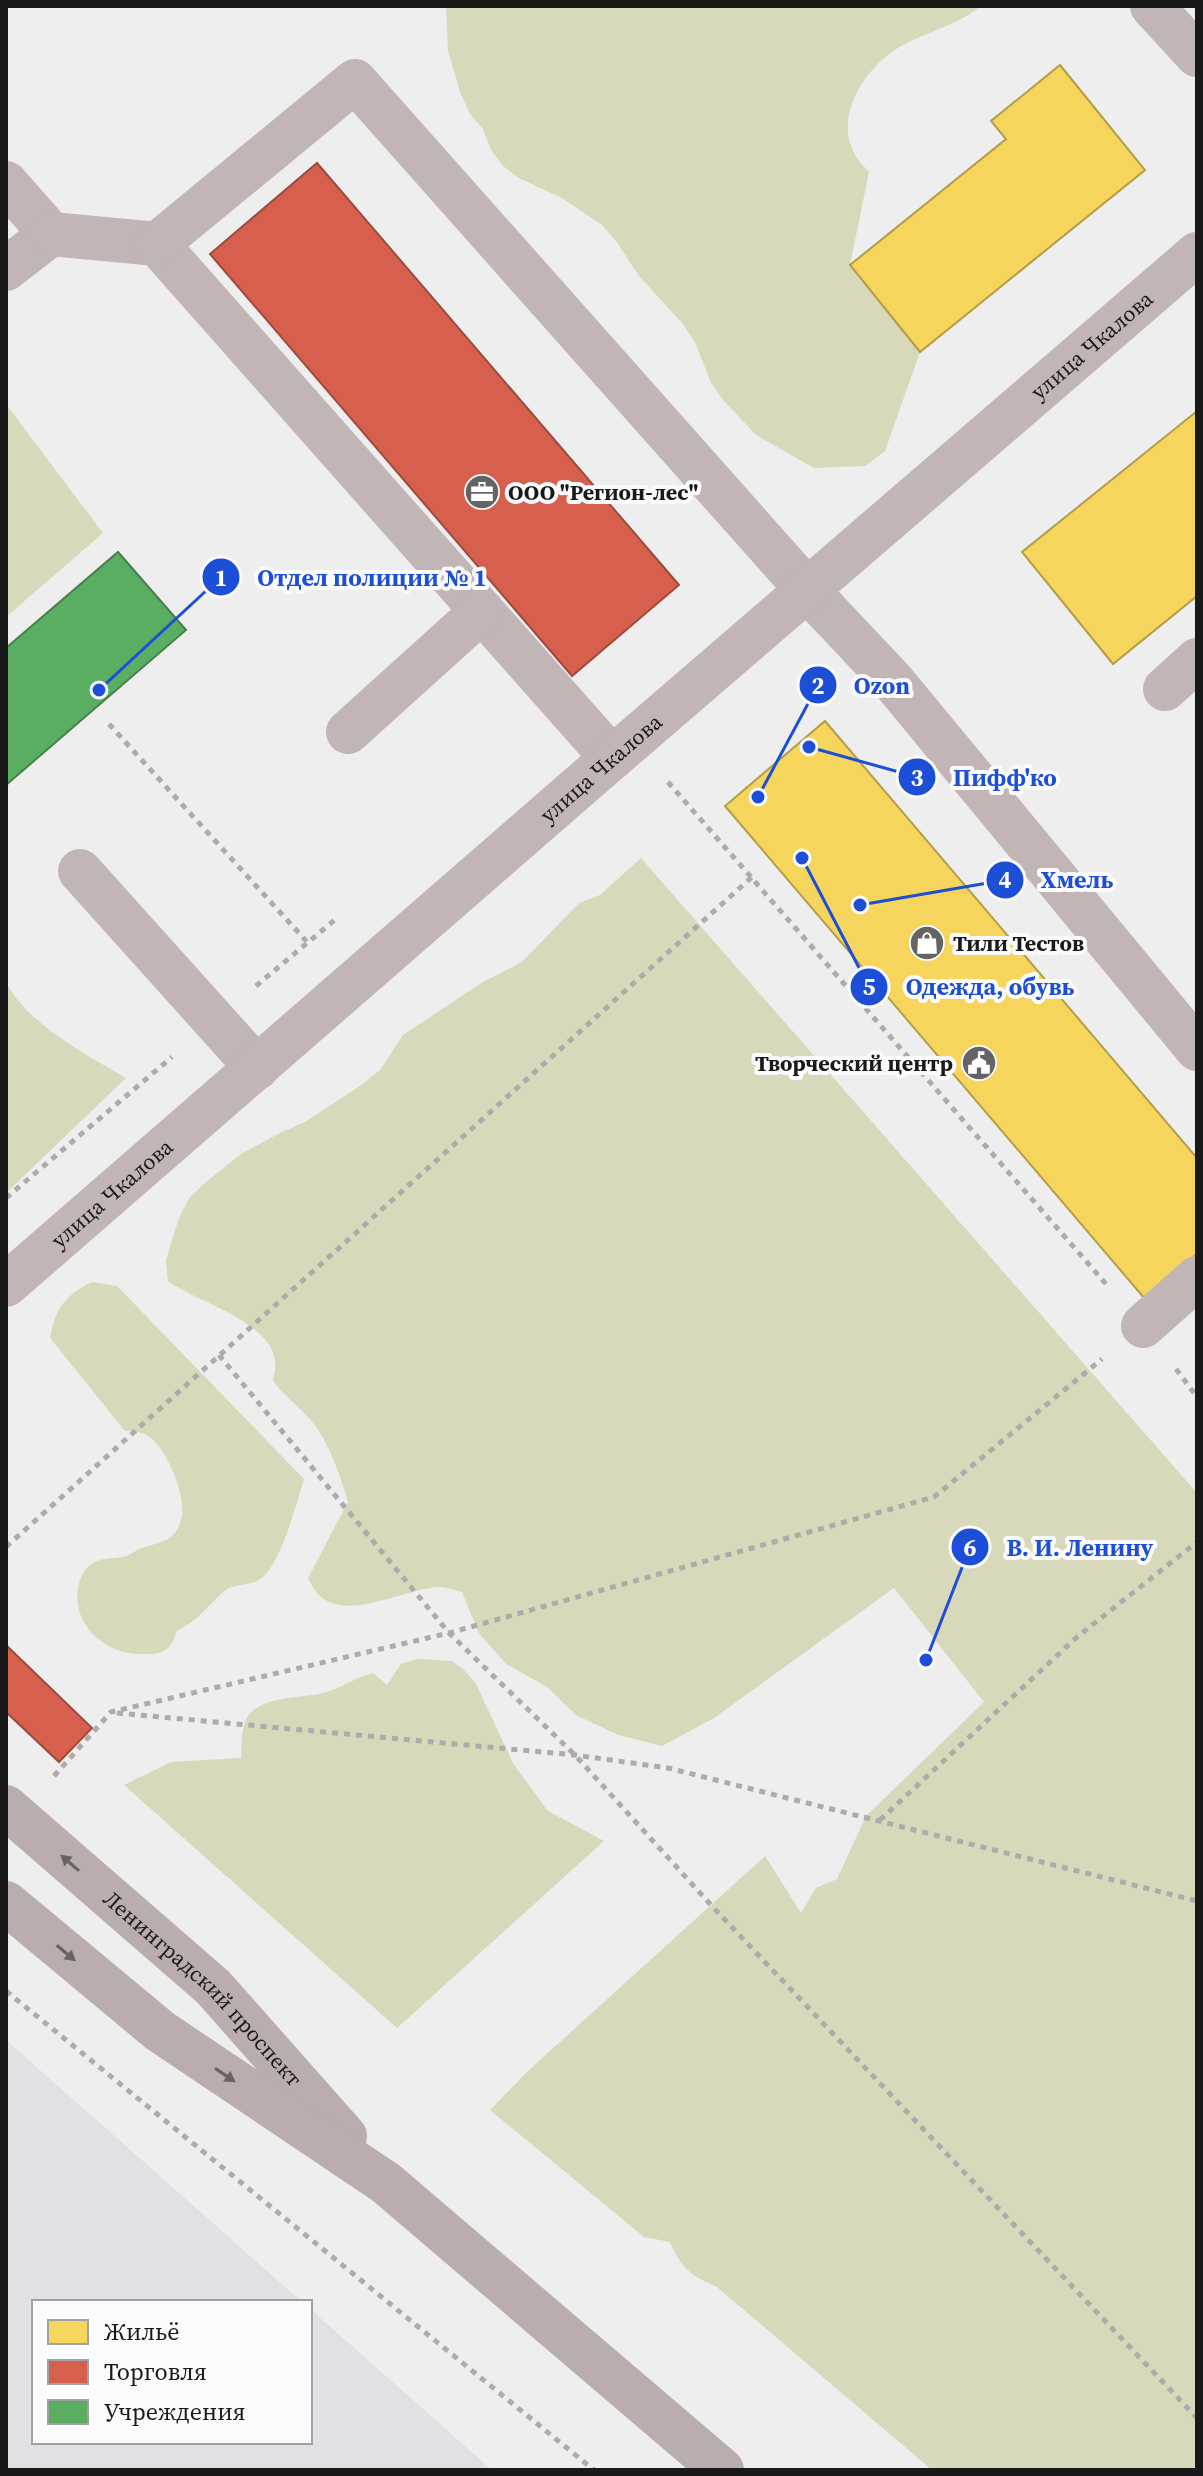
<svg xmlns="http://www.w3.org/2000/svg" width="1203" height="2476" viewBox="0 0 1203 2476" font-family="'Source Serif 4',serif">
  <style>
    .built { fill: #e0e0e5 }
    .green { fill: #d7d9ba }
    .homes { fill: #f6d55c; stroke: #b49d48; stroke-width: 2 }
    .shops { fill: #d6604d; stroke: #9d4b3e; stroke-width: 2 }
    .public { fill: #5aae61; stroke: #46814c; stroke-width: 2 }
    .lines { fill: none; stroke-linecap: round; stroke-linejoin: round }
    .path { stroke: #b1a9aa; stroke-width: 5; stroke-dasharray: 6 6; stroke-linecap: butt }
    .minor { stroke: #c2b5b6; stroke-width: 44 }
    .major { stroke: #baadad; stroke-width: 44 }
    .oneway { fill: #6a6364 }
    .labels { text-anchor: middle; stroke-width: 8; stroke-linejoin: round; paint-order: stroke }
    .street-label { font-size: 22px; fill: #19191a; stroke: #fbfbfd }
    .poi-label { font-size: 22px; font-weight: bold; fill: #19191a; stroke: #fbfbfd; text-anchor: start }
    .leader { fill: none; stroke: #1d4ed8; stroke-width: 3 }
    .callout-dot { fill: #1d4ed8; stroke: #fbfbfd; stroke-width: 3 }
    .mark-label { font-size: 24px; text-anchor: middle; font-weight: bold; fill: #fff }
    .callout-label { font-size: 24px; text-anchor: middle; font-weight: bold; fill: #1d4ed8; stroke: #fbfbfd; stroke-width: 8; stroke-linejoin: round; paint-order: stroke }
  </style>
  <rect width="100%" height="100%" fill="#eee"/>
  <path class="built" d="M 6,2040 L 302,2302 L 34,2302 L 34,2442 L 310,2442 L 310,2309 L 492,2470 L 6,2470 Z"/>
  <path class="green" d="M 446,6 L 981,6 C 959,24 928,32 903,45 C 869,63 833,113 854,153 C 857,160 864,166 869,172 L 850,265 L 920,352 L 885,451 L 865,466 L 814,468 L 756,435 L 724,401 L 711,383 L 695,342 L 683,324 L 639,276 L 616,241 L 602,225 L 562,198 L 519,178 L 503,166 L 491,150 L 483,129 L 470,114 L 460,92 L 448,51 Z
    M 6,404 L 103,533 L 6,617 Z
    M 641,858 L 1197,1493 L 1197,2470 L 932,2470 L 717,2287 C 690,2275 682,2269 670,2242 L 644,2237 L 490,2110 L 529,2070 L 765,1856 L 801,1913 L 816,1888 L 837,1879 L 866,1816 L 984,1702 L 894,1588 L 714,1718 L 662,1746 L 618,1735 L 576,1715 L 547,1687 L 506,1664 L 479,1633 L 462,1592 C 454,1590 446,1587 438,1587 C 404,1589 345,1623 318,1594 C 314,1590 311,1583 308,1578 L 348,1502 C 342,1480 330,1446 316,1427 C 304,1410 286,1398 273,1381 C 274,1375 276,1368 275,1362 C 273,1322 196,1302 168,1281 L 166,1260 L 179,1218 L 189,1198 L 206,1182 L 241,1154 L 282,1132 L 305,1122 L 360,1086 L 380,1070 L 403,1035 L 481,983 L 522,962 L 579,903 L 600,895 Z
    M 6,982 C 27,1024 87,1055 126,1078 L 6,1193 Z
    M 92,1282 L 117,1286 L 304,1479 C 296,1504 281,1566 259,1580 C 249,1586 233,1583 224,1591 C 208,1606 197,1621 177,1631 C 175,1635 173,1643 169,1647 C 161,1655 151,1654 140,1654 C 105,1654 72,1625 78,1588 C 80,1578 84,1568 93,1563 C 104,1557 112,1559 123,1557 C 129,1556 133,1552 139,1549 C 148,1545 159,1544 168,1539 C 197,1519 175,1471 161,1449 C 151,1435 142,1431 125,1431 L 50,1338 C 56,1308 64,1296 92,1282 Z
    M 417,1659 L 452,1661 L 465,1671 L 476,1684 L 514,1765 L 548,1811 L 604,1841 L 397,2028 L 124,1785 L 171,1762 L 241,1758 C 242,1748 241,1736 244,1726 C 252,1693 301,1700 327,1692 C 343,1687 356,1677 373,1673 L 387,1685 L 401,1664 Z"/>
  <path class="homes" d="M 1060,65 L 1145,170 L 920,352 L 850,265 L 1006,139 L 991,121 Z
    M 1197,411 L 1197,596 L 1113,664 L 1022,552 Z
    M 825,721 L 1197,1158 L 1197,1254 L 1145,1299 L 725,806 Z"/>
  <path class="shops" d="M 317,163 L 679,585 L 572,676 L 210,254 Z
    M 6,1645 L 92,1728 L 59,1762 L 6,1712 Z"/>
  <path class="public" d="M 118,552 L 186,630 L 6,785 L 6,648 Z"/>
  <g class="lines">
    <path class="path" d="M 109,724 L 308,943
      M 668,782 L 1106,1284
      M 256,986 L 337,918
      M 6,1198 L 172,1057
      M 219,1355 L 449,1633 L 575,1755 L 711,1905 L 1197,2418
      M 1176,1369 L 1197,1397
      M 6,1547 L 752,877
      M 117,1713 L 575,1755 L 668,1768 L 1197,1901
      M 54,1776 L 111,1712 L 449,1633 L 934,1497 L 1102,1359
      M 880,1820 L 1077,1637 L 1197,1542
      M 6,1991 L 594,2470"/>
    <g class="minor">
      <path d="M 1152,6 L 1197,55"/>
      <path d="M 6,183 L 51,234 L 6,269"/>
      <path d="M 51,234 L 157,244 L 612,758"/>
      <path d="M 157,244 L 355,81 L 808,591 L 892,680 L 1197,1049"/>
      <path d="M 1165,689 L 1197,660"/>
      <path d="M 348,732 L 482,611"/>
      <path d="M 80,871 L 257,1068"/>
      <path id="s1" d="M 6,1285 L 612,758 L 1197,254"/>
      <path d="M 1143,1326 L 1197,1278"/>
    </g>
    <g class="major">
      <path id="s2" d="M 6,1807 L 213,1987 L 345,2136"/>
      <path d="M 6,1903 L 160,2031 L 386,2183 L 722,2470"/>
    </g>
  </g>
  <defs><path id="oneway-solid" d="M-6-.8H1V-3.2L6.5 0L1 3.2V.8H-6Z" transform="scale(2)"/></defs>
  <g class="oneway">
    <use href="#oneway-solid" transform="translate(70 1863) rotate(-139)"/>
    <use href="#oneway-solid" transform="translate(66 1953) rotate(40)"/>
    <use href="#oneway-solid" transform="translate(225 2075) rotate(34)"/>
  </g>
  <defs>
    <g id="office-disc" transform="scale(1.8)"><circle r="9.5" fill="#646464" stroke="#fbfbfd"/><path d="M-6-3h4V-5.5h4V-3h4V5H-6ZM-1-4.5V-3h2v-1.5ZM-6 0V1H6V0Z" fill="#fff"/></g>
    <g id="shop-disc" transform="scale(1.8)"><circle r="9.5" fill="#646464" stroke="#fbfbfd"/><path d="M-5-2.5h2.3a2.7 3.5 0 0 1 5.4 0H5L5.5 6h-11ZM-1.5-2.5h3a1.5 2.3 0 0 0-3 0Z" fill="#fff"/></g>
    <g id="civic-disc" transform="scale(1.8)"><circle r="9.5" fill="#646464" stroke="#fbfbfd"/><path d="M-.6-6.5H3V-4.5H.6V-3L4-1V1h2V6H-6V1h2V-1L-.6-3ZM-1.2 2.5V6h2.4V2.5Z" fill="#fff"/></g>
  </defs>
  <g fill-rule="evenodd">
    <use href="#office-disc" x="482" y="492"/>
    <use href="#shop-disc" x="927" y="943"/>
    <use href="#civic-disc" x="979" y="1063"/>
  </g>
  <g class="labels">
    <g class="street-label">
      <text dy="8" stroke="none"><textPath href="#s1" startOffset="1436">улица Чкалова</textPath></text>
      <text dy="8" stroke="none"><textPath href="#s1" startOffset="788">улица Чкалова</textPath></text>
      <text dy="8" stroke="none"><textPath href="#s1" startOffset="140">улица Чкалова</textPath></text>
      <text dy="8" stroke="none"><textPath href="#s2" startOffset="268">Ленинградский проспект</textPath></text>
    </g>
    <g class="poi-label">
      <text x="508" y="500">ООО "Регион-лес"</text>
      <text x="953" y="951">Тили Тестов</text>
      <text x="953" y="1071" text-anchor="end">Творческий центр</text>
    </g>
  </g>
  <path class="leader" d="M99 690L221 577M758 797L818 685M809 747L917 777M860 905L1005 880M802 858L869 987M926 1660L970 1547"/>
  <g class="callout-dot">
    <circle cx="99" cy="690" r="8"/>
    <circle cx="758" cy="797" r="8"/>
    <circle cx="809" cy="747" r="8"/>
    <circle cx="860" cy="905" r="8"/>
    <circle cx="802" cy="858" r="8"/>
    <circle cx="926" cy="1660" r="8"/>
    <circle cx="221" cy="577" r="20"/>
    <circle cx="818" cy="685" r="20"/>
    <circle cx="917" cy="777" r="20"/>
    <circle cx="1005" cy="880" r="20"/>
    <circle cx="869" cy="987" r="20"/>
    <circle cx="970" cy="1547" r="20"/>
  </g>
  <g class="mark-label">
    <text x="221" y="586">1</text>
    <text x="818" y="694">2</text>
    <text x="917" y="786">3</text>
    <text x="1005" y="888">4</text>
    <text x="869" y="995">5</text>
    <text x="970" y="1556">6</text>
  </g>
  <g class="callout-label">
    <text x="372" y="586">Отдел полиции № 1</text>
    <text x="882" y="694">Ozon</text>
    <text x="1005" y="786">Пифф'ко</text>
    <text x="1077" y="888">Хмель</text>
    <text x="990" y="995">Одежда, обувь</text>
    <text x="1080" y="1556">В. И. Ленину</text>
  </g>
  <rect width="1203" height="2476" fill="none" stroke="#19191a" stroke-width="16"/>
  <rect x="32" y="2300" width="280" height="144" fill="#fbfbfd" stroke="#a1a1a2" stroke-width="2"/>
  <rect x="48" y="2320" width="40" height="24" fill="#f6d55c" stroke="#a1a1a2" stroke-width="2"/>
  <text x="104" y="2340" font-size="24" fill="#19191a">Жильё</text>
  <rect x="48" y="2360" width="40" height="24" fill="#d6604d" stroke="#a1a1a2" stroke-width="2"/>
  <text x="104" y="2380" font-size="24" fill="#19191a">Торговля</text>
  <rect x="48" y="2400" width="40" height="24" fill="#5aae61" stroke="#a1a1a2" stroke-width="2"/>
  <text x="104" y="2420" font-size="24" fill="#19191a">Учреждения</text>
</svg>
